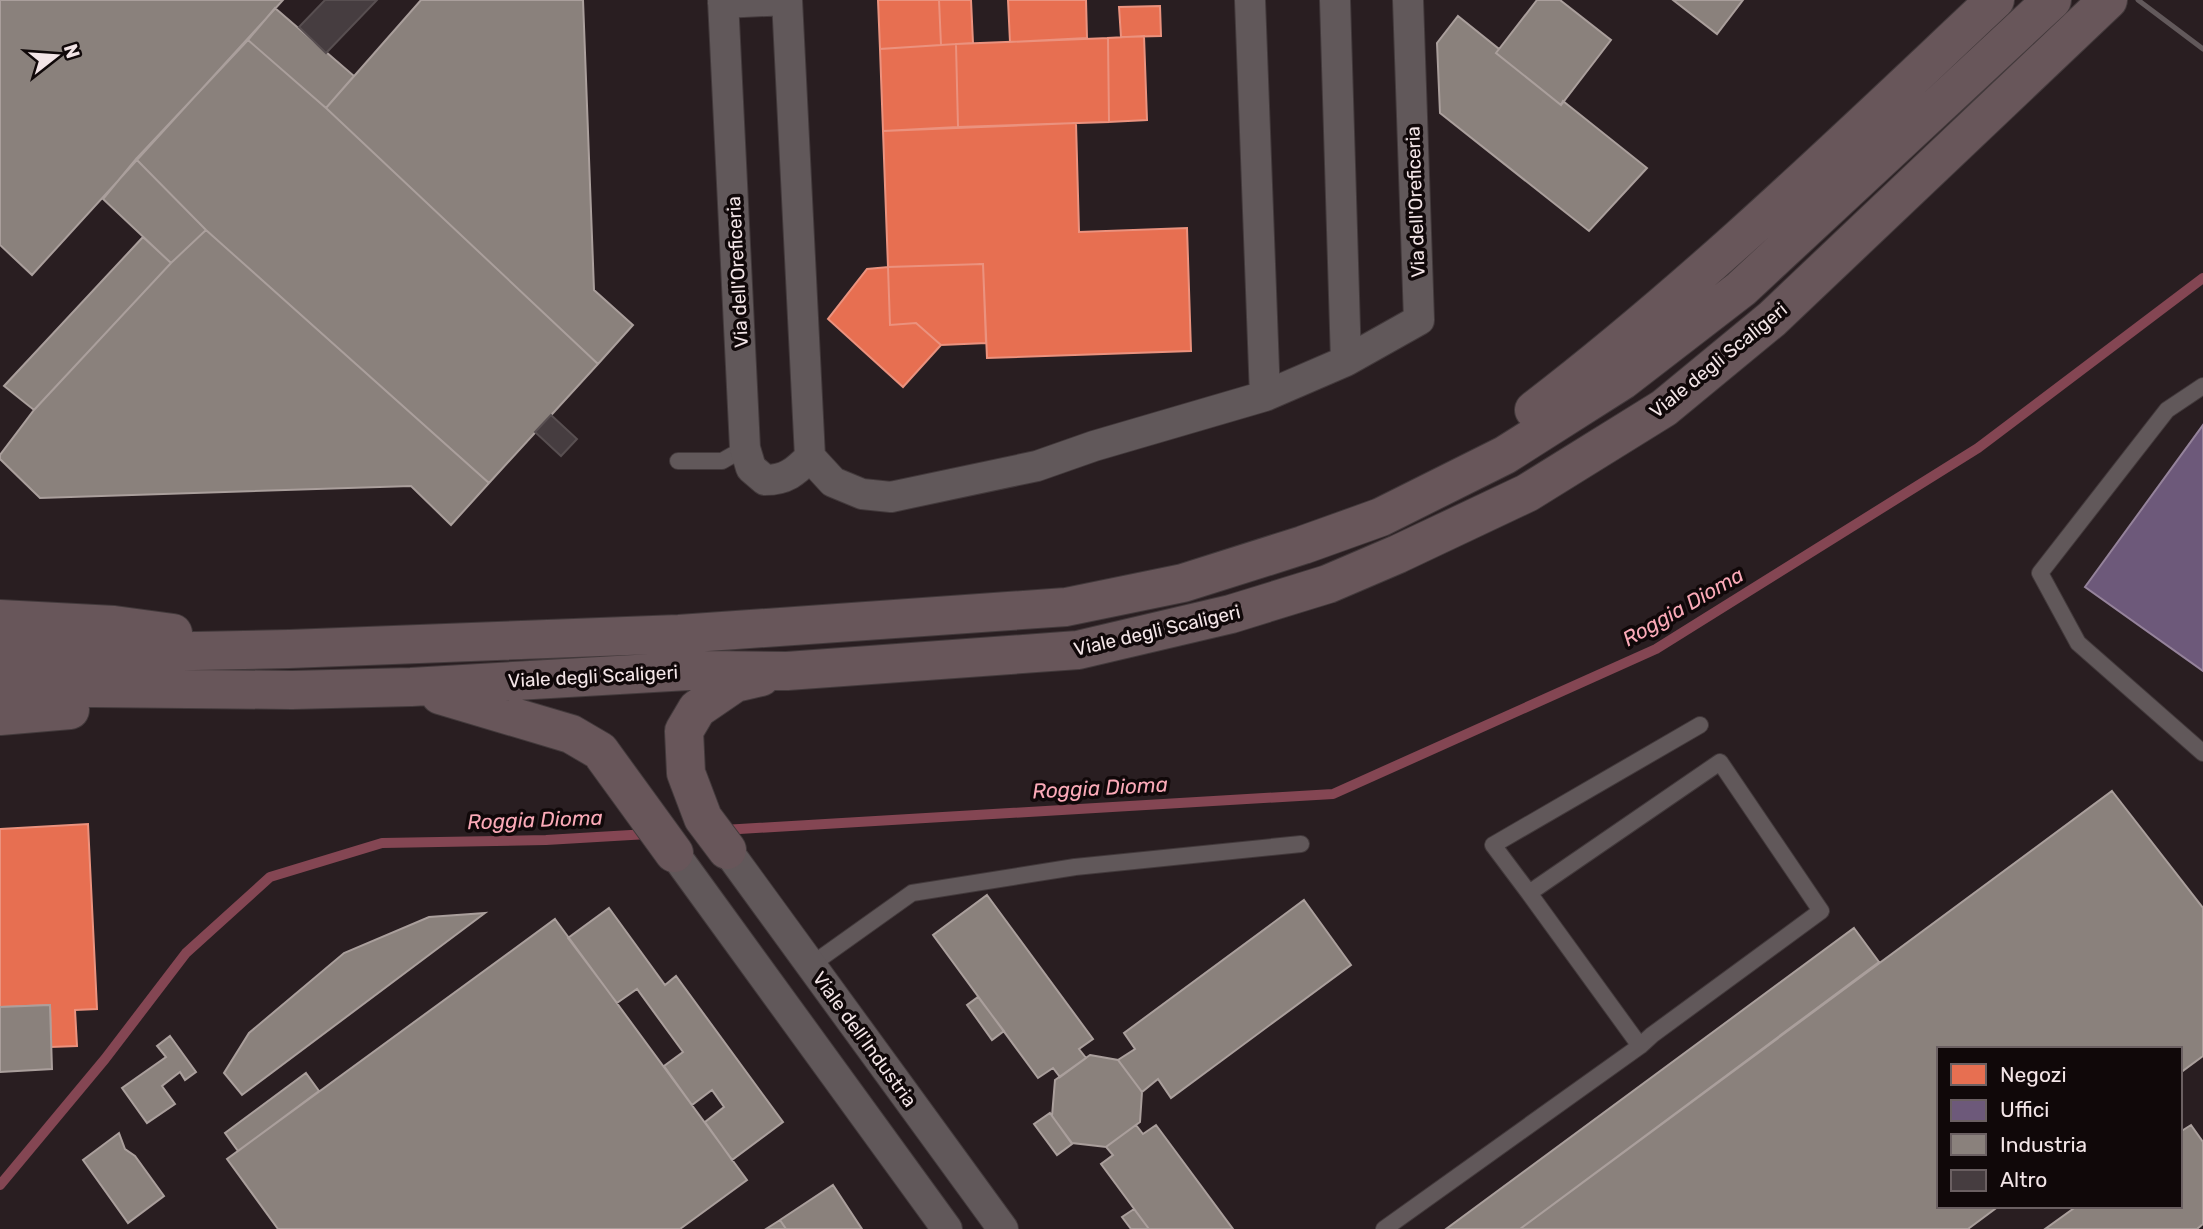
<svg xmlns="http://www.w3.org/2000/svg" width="2203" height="1229" viewBox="0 0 2203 1229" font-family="Rubik,sans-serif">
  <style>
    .shops { fill: #e76f51; stroke: #eb927e; stroke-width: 2 }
    .offices { fill: #6d597a; stroke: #95839b; stroke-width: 2 }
    .industry { fill: #8a817c; stroke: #aa9f9c; stroke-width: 2 }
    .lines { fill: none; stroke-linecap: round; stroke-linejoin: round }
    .stream { stroke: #844653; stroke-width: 10 }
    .building { fill: #463d40; stroke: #584f51; stroke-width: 2 }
    .service-casing { stroke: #42393b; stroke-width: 18 }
    .minor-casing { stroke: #42393b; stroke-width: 32 }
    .trunk-casing { stroke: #42393b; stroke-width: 40 }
    .service { stroke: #61585a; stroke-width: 16 }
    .minor { stroke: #61585a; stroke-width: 30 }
    .trunk { stroke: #68565a; stroke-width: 38 }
    .rail { stroke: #62595b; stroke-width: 5 }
    .labels { text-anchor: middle; stroke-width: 7; stroke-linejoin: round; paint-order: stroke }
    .street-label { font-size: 19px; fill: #f3e5e7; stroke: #100809 }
    .water-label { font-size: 21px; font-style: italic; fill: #fbaab8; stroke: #100809 }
  </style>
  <rect width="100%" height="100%" fill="#291e21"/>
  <path class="shops" d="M 878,0 L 939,0 L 941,45 L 880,49 Z
    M 939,0 L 971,0 L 973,43 L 941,45 Z
    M 1008,0 L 1086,0 L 1087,38 L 1010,42 Z
    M 1160,6 L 1161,36 L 1121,37 L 1119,7 Z
    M 1144,36 L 1147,120 L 1109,122 L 1108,38 Z
    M 1108,38 L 1109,122 L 958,127 L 956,44 Z
    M 956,44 L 958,127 L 883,131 L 880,49 Z
    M 1076,123 L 1079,232 L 1187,228 L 1191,351 L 987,358 L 983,264 L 888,267 L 883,131 Z
    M 983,264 L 986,343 L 941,345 L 916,323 L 890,325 L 888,267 Z
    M 888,267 L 890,325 L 916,323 L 941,345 L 903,387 L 828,319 L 867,269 Z
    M 88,824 L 97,1009 L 75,1010 L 77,1046 L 51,1047 L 50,1005 L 0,1007 L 0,829 Z"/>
  <path class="offices" d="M 2203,425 L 2203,671 L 2085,587 Z"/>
  <path class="industry" d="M 0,0 L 283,0 L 32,275 L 0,245 Z
    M 421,0 L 583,0 L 594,290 L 633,325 L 598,364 L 326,108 Z
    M 1537,0 L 1560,0 L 1611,40 L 1561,105 L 1496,53 Z
    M 1673,0 L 1743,0 L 1717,34 Z
    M 275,8 L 354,76 L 326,108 L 248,40 Z
    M 1458,16 L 1499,49 L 1496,53 L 1561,105 L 1563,101 L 1647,168 L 1589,231 L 1440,113 L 1437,43 Z
    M 248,40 L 326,108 L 598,364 L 489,483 L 206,230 L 136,159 Z
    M 136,159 L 206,230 L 171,263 L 103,199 Z
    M 206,230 L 489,483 L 451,525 L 411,486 L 40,498 L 0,459 L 0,455 L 34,410 L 171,263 Z
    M 143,237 L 171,263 L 34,410 L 4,386 Z
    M 2112,791 L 2203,908 L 2203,1056 L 2180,1073 L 2180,1049 L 1939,1049 L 1939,1206 L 1999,1206 L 1968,1229 L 1520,1229 Z
    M 987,895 L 1093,1039 L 1079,1049 L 1086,1058 L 1060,1077 L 1053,1068 L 1038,1078 L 933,935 Z
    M 1304,900 L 1351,965 L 1171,1098 L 1158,1079 L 1142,1092 L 1118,1060 L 1135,1049 L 1124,1033 Z
    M 609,908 L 665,985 L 676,976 L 783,1122 L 732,1160 L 705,1122 L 724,1107 L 712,1090 L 692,1105 L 664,1066 L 683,1052 L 637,989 L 617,1003 L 568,938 Z
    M 485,913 L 242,1095 L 224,1073 L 249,1033 L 344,953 L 429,917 Z
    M 555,919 L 747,1180 L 680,1229 L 278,1229 L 227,1159 Z
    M 1854,928 L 1879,962 L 1520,1229 L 1446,1229 Z
    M 978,997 L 1004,1031 L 992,1040 L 967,1005 Z
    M 50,1005 L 52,1069 L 0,1072 L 0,1007 Z
    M 170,1036 L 196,1072 L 185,1080 L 180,1072 L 162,1086 L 175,1104 L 147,1123 L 122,1088 L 166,1057 L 157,1046 Z
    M 1090,1055 L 1118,1060 L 1142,1092 L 1140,1122 L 1106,1147 L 1072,1143 L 1052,1116 L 1055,1080 Z
    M 306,1073 L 319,1091 L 238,1151 L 225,1133 Z
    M 1050,1113 L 1072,1144 L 1057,1155 L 1034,1124 Z
    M 1136,1125 L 1143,1134 L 1156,1125 L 1233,1229 L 1149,1229 L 1101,1164 L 1113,1155 L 1106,1147 Z
    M 2191,1125 L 2203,1142 L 2203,1224 L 2197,1229 L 2045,1229 L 2077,1206 L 2180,1206 L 2180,1132 Z
    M 119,1133 L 125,1149 L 135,1156 L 164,1196 L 128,1223 L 83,1160 Z
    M 833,1185 L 862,1229 L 786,1229 L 780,1220 Z
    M 1134,1209 L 1149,1229 L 1131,1229 L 1122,1217 Z
    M 780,1220 L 786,1229 L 766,1229 Z"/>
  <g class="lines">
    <path class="stream" d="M 723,830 L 1333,794 L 1656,649 L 1978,448 L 2203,278
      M 0,1185 L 105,1059 L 186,953 L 270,877 L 382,843 L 546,840 L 648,834"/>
  </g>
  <path class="building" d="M 325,0 L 377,0 L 326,53 L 299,27 Z
    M 551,415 L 577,439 L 561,456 L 535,432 Z"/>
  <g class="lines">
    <g class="service-casing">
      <path id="service" d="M 2203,386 L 2167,410 L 2040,573 L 2078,643 L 2203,753
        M 678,461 L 722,461 L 745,448
        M 1529,893 L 1493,845 L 1700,725
        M 811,965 L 912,893 L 1075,867 L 1301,844
        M 1384,1229 L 1640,1046 L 1652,1035 L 1821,911 L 1720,762 L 1529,893 L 1640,1046"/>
    </g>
    <g class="minor-casing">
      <path id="minor" d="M 723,0 L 745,448 L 751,468 L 765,480 C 786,480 795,472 810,457 L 787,0
        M 1250,0 L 1265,396
        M 723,3 L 786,0
        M 1346,361 L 1419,320 L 1408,0
        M 810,457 L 833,482 L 862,494 L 891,497 L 1037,466 L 1094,446 L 1265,396 L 1346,361 L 1335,0
        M 727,850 L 1003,1229
        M 674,853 L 947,1229"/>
    </g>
    <g class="trunk-casing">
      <path id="trunk" d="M 1534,410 C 1697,285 1845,141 1995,0
        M 0,619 L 114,625 L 173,633
        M 0,655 L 289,649 L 679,634 L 1066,607 L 1183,583 L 1303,545 L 1381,517 L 1505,455 L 1623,380 L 1741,289 L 2052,0
        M 0,687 L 292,690 L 411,687 L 705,670 L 787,671 L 1078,650 L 1231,614 L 1328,584 L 1398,554 L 1527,493 L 1664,408 L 1772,319 L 2108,0
        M 440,695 L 571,734 L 600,751 L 674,853
        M 0,716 L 70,710
        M 727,850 L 703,818 L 686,773 L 684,731 L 697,709 L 735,683 L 761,677"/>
    </g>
    <use href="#service" class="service"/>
    <use href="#minor" class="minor"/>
    <use href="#trunk" class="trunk"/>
    <path class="rail" d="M 2138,0 L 2203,49"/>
  </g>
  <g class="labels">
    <g class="street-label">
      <text transform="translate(1415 202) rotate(-92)" y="7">Via dell'Oreficeria</text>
      <text transform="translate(737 272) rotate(-93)" y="7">Via dell'Oreficeria</text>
      <text transform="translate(1718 360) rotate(-39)" y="7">Viale degli Scaligeri</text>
      <text transform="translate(1157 630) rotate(-13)" y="7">Viale degli Scaligeri</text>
      <text transform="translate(593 676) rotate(-3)" y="7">Viale degli Scaligeri</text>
      <text transform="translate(865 1039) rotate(54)" y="7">Viale dell'Industria</text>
    </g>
    <g class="water-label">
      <text transform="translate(1683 607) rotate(-30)" y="7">Roggia Dioma</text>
      <text transform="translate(1100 788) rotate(-3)" y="7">Roggia Dioma</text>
      <text transform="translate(535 820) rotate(-2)" y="7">Roggia Dioma</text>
    </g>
  </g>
  <rect x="1937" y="1047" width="245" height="161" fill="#100809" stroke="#6b6062" stroke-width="2"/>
  <rect x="1951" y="1064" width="35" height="21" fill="#e76f51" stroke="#6b6062" stroke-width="2"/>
  <text x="2000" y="1082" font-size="21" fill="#f3e5e7">Negozi</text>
  <rect x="1951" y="1100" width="35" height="21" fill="#6d597a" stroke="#6b6062" stroke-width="2"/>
  <text x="2000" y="1117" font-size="21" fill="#f3e5e7">Uffici</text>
  <rect x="1951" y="1134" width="35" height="21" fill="#8a817c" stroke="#6b6062" stroke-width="2"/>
  <text x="2000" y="1152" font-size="21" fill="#f3e5e7">Industria</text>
  <rect x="1951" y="1170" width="35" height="21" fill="#463d40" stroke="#6b6062" stroke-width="2"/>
  <text x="2000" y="1187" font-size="21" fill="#f3e5e7">Altro</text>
  <g transform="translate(56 56) rotate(73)" stroke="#100809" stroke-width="5" paint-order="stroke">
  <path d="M0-5L12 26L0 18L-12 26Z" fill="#f3e5e7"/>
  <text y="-10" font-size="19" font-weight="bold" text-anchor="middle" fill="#f3e5e7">N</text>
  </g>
</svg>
